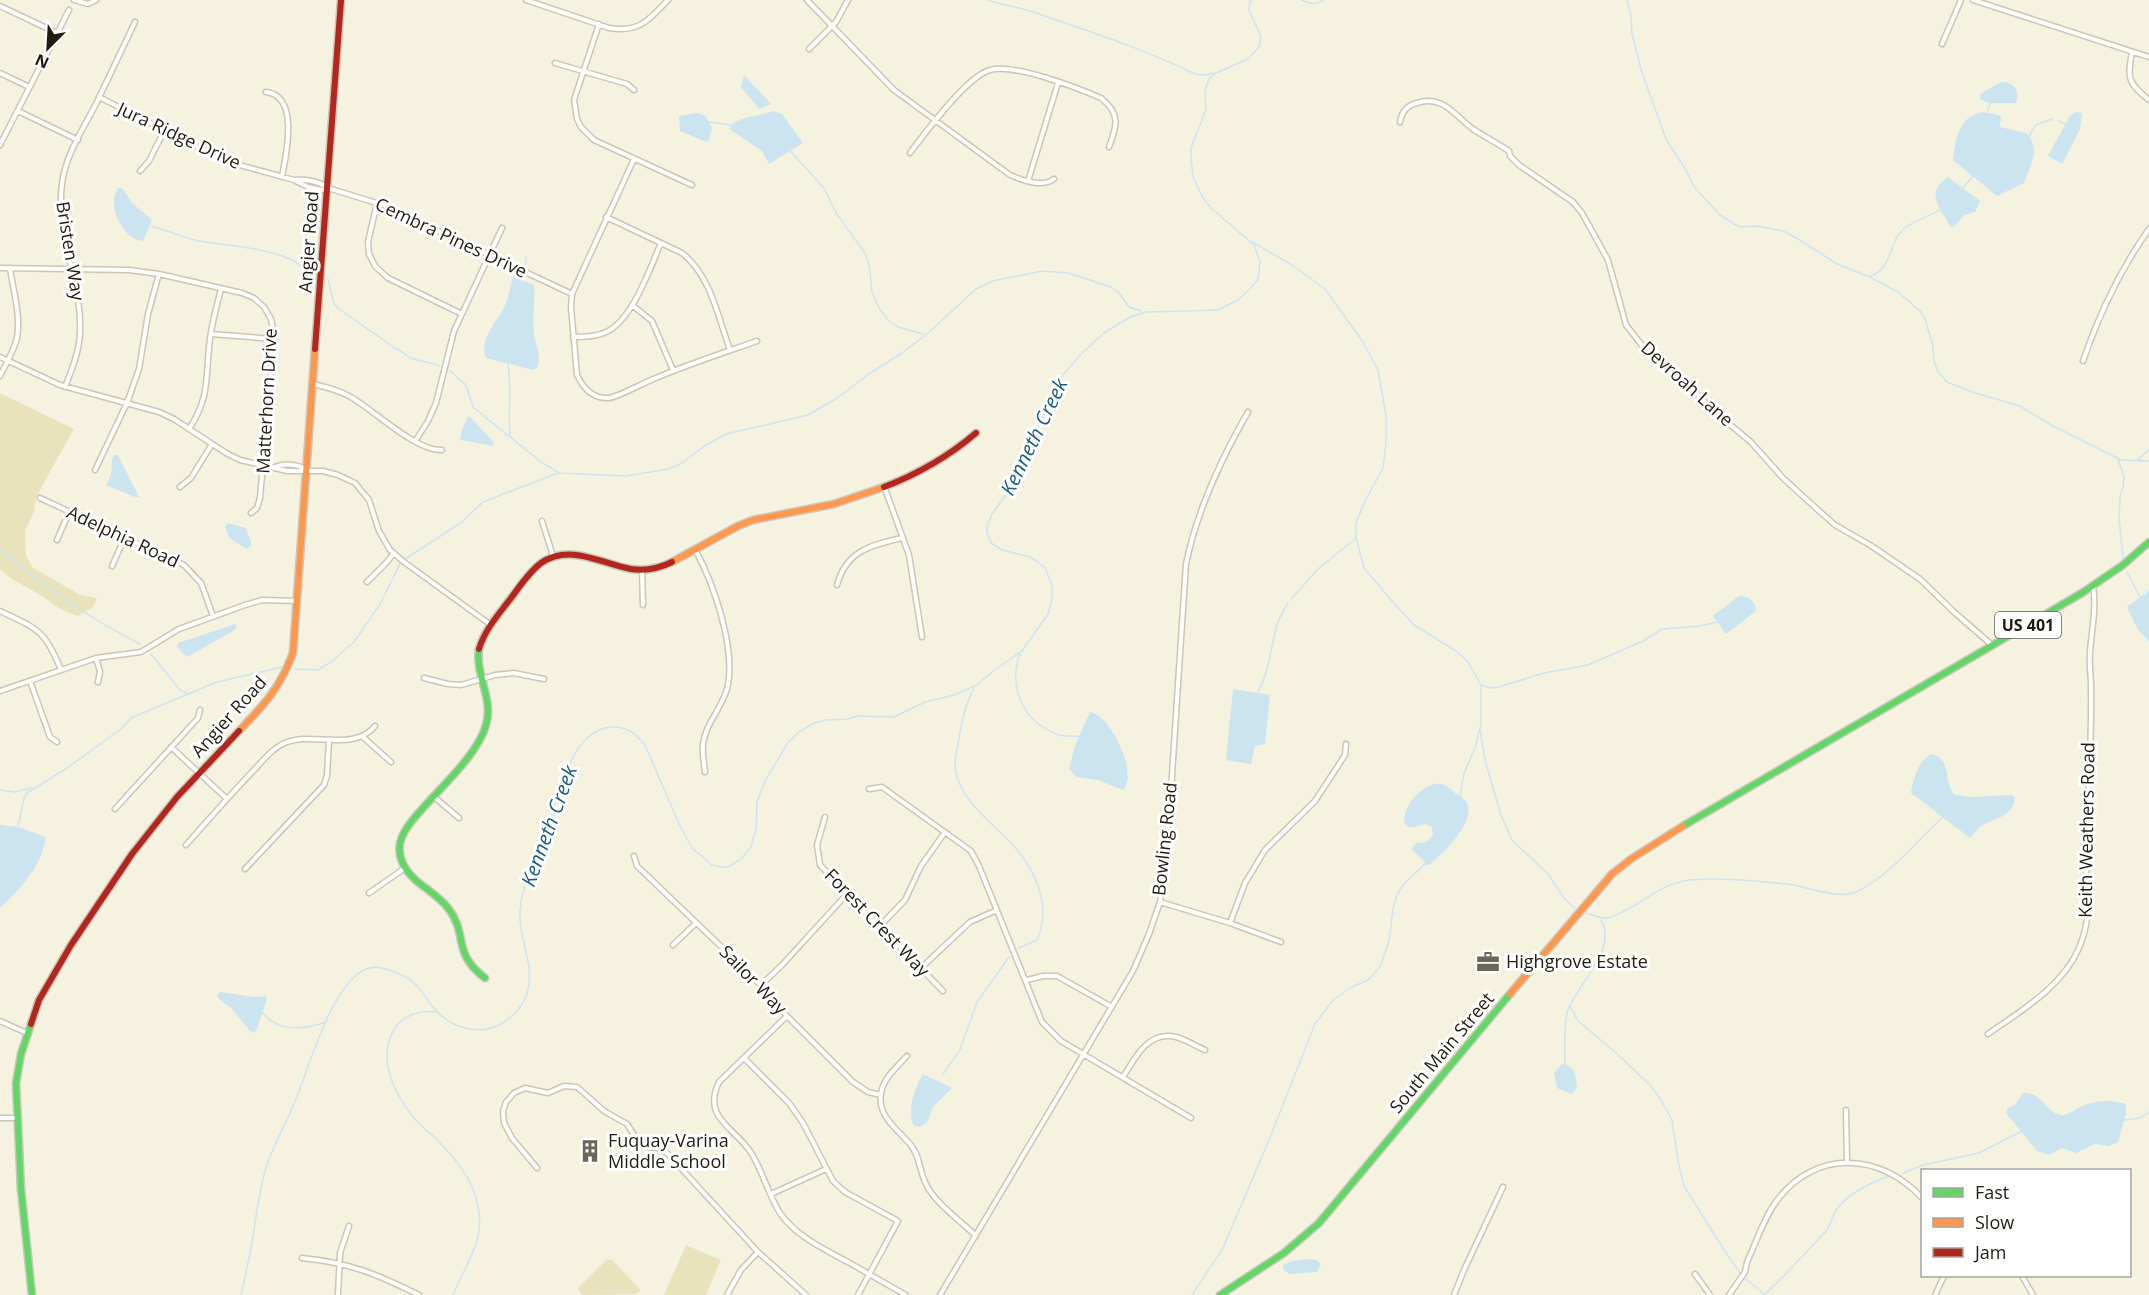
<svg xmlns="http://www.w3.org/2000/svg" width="2149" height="1295" viewBox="0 0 2149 1295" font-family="'Open Sans',sans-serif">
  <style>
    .green { fill: #e9e3bd }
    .water { fill: #cce4f0 }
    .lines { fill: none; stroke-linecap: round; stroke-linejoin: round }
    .stream { stroke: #cce4f0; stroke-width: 1.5 }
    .street-casing { stroke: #cac7b9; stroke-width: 7 }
    .fast-casing { stroke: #cac7b9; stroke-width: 9 }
    .slow-casing { stroke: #cac7b9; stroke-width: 9 }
    .jam-casing { stroke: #cac7b9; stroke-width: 9 }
    .street { stroke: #fefdfa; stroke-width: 4 }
    .fast { stroke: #63d668; stroke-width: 6 }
    .slow { stroke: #ff974d; stroke-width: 6 }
    .jam { stroke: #b3261e; stroke-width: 6 }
    .labels { text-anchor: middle; stroke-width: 6; stroke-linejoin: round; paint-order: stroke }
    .shield { fill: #fff; stroke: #626058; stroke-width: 1.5 }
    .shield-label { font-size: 16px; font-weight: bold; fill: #1e1c10 }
    .street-label { font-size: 18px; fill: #1e1c10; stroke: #fff }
    .poi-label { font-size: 18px; fill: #1e1c10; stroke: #fff; text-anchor: start }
    .water-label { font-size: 20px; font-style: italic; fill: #185d84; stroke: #fff }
  </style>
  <rect width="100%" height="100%" fill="#f5f2e0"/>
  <path class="green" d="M 0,393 L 74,429 L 36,497 L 34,512 L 25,531 L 26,556 L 33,568 L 58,582 L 80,595 L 97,598 L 93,607 L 78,616 C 59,611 49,600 32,590 C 20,583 9,579 0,569 Z
    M 686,1245 L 721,1260 L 706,1295 L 664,1295 Z
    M 607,1259 L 612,1260 L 641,1290 L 637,1294 L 583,1295 L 577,1289 Z"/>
  <path class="water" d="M 744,75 L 771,104 L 759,109 L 741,87 Z
    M 2001,82 C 2014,82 2020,90 2016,103 L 1988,103 L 1980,99 L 1980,94 Z
    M 773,111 L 782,114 L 803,143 L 769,164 L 762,151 L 731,130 L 730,127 C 735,117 761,116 773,111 Z
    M 1982,112 L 1999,115 L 2001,116 L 2000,127 L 2026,133 C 2042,149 2030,166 2024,183 L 1997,196 L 1953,160 C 1956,139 1957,118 1982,112 Z
    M 2076,112 L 2082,113 L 2080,129 L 2062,164 L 2048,156 L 2070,116 Z
    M 698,113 L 706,116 L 712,128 L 709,140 L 706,142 L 680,131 L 679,116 Z
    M 1948,177 L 1980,201 L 1975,212 L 1964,215 L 1954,227 L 1950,226 C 1939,207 1925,192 1948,177 Z
    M 118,188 L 122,188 L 132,203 L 152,220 L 143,241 C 122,239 106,205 118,188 Z
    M 513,277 L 534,285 C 535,302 532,318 534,334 C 536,345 542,358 537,368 L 533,370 L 486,358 C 478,340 498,321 505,305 C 509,296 510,286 513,277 Z
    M 469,416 L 493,441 L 494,446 L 460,440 L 462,429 Z
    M 114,455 L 118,455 L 139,497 L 135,497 L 106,485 L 111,475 L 112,460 Z
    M 228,523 L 246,528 L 252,545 L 247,549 L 229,538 L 225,527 Z
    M 2149,590 L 2149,642 L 2137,628 L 2127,607 Z
    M 1739,596 C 1748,596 1756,601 1756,611 L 1726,634 L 1713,616 Z
    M 235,624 L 237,627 L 233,631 L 187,657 L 177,647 L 178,643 Z
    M 1233,689 L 1270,695 L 1265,744 L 1255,746 L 1251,764 L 1226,760 Z
    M 1090,712 C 1110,714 1139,774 1123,790 L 1098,780 L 1076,777 L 1069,769 L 1075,746 Z
    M 1932,754 C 1953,760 1942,782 1955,795 L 1970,797 L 2012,795 L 2015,798 C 2013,817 1994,818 1981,826 C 1977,829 1974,834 1970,838 L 1911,793 C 1913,780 1919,758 1932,754 Z
    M 1434,784 C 1444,783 1448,786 1455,793 C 1459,795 1464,798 1466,802 C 1478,821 1442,854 1429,865 L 1426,865 L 1422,859 L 1411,849 L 1416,843 L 1426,842 L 1433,836 L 1432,827 L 1426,824 L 1414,827 L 1408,827 L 1404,822 C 1405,804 1417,790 1434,784 Z
    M 0,825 L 18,827 L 46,837 C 42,865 21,889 0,908 Z
    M 220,992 L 254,997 L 266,996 L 267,999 L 256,1031 L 254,1033 L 250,1031 L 233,1010 L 218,998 L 217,995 Z
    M 1562,1064 C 1576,1065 1576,1077 1577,1088 L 1572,1094 L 1557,1088 L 1554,1073 Z
    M 923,1074 L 952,1088 L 933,1107 L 927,1123 L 919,1127 L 914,1126 C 906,1113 915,1086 923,1074 Z
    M 2023,1093 C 2044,1092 2046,1115 2063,1115 C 2069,1115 2074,1110 2080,1107 C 2095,1100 2110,1099 2126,1104 L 2126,1114 L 2118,1142 L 2109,1146 L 2095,1144 L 2076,1153 L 2062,1148 L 2049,1155 L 2037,1151 L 2006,1113 L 2008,1108 L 2015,1105 Z
    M 1310,1259 L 1317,1260 L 1321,1264 L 1317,1272 L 1290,1274 L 1283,1270 L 1283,1265 L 1293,1261 Z"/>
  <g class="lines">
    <path class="stream" d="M 988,0 C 1003,6 1018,6 1033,12 C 1088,31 1142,48 1195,74 L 1204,75 L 1216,73
      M 1302,0 C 1310,4 1316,5 1324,0
      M 1627,0 L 1631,16 L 1632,34 L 1642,73 L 1666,139 L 1684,167 L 1695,188 L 1720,215 L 1734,224 L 1741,227 L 1757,226 L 1783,231 L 1795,237 L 1837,264 L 1870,277 L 1898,292 L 1920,311 L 1925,319 L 1933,346 L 1934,361 L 1938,372 L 1947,382 L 1972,392 L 2020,406 L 2051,425 L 2121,460 L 2149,461
      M 1987,111 L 1991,102
      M 2058,121 L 2067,125
      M 710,122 L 730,125
      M 2029,136 L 2036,125 L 2052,119
      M 790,151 L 824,188 L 836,213 L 865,253 L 869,265 L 872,292 L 879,308 L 888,320 L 898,327 L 923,334
      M 1963,188 L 1973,176
      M 151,226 C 167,230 182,237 199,241 C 229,246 261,247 290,259 C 304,265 304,272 315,278
      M 1252,242 L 1292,265 L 1325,289 L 1363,342 L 1378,370 L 1386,416 L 1386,444 L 1383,468 L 1365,501 L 1356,523 L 1356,538 L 1364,568 L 1391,600 L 1414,625 L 1456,651 L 1468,662 L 1481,685 L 1481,724 L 1475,748 L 1464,773 L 1460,797
      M 526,264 L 526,256
      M 1871,276 C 1889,269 1889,252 1897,237 C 1906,222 1928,218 1942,208
      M 328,279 L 334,304 L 338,308 L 396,349 C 403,351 403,353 409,357 C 417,362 430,361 439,366
      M 508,363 C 512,387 508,411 510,436
      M 450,371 L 466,385 L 473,407 L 541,462 L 559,473 L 626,476 L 669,469 L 682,463 L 703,447 L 726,434 L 808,415 L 837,398 L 869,374 L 902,353 L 928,333 L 976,289 L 992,281 L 1043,271 L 1068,273 L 1111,287 L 1119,293 L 1129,307 L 1141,311
      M 2118,459 L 2124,477 L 2123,488 L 2120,496 L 2119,518 L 2123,558
      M 2137,461 L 2149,449
      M 0,549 C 42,585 91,619 140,644
      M 405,559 L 462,522 L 483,502 L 558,473
      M 2127,572 L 2141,599
      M 1291,599 L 1318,569 L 1355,539
      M 1021,651 C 1007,686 1022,722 1059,735 C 1067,737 1074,735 1081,737
      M 151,654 L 180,690 L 188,694
      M 295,669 L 318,670 L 331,662 L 354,642 L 380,604 L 400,564
      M 1482,685 L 1490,688 L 1499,687 L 1544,673 L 1588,665 L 1643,641 L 1662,629 L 1700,626 L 1717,622
      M 974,689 C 966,702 963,717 960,732 C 958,747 952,763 957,777 C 966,805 993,824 1012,844 C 1036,870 1052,907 1037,940 L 1019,948
      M 1258,692 C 1269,672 1270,651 1276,629 C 1278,619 1283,611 1288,603
      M 1480,730 L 1486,764 L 1501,815 L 1512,840 L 1548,874 L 1564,898 L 1575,909
      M 0,790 L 15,792 L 31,788
      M 18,827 L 24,798 L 27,793 L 67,768 L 121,729 L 131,718 L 217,682 L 282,667
      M 1585,913 C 1594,915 1600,919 1608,918 C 1638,909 1658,883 1690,880 C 1722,877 1755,881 1787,884 C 1807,886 1839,901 1858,891 C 1893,873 1916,841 1944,816
      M 1570,1006 L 1578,1021 L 1615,1052 L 1651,1086 L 1661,1100 L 1672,1120 L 1679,1166 L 1684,1186 L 1724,1250 L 1740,1273
      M 436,1012 C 422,1010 404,1014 395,1028 C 376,1058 394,1092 413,1117 C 420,1126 431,1133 439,1142 C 453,1156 469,1176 475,1195 C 489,1238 468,1258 453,1295
      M 263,1013 C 277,1033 307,1029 326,1022
      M 1565,1064 C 1565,1052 1564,1024 1567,1013 C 1574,987 1619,950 1601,920
      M 943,1074 L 960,1050 L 977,1002 L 1009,957
      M 2125,1120 L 2140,1118 L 2149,1112
      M 1903,1173 L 1923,1165 L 1979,1153 L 2022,1131
      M 1746,1279 L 1764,1294
      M 241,1295 C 245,1277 249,1260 252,1242 C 256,1219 258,1197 264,1175 C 270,1150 284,1128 294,1104 C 309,1069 330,987 364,970 C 372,966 378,967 386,969 C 396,972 407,976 414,983 C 422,990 427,1000 434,1008 C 449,1027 477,1036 499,1025 C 511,1018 521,1010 526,996 C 537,967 518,940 520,911 C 522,883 537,855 547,830 C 559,799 570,725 615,727 C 629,728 636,734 645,745 L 680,826 L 692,848 L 712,865 L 721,867 L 728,867 L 741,859 L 751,847 L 756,829 L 757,802 L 765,781 L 787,744 L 799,732 L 814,723 L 826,720 L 848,719 L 857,716 L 894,717 L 925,702 L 954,695 L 977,685 L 992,672 L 1022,651 L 1048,614 L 1052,600 L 1052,585 L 1045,568 L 1038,562 L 1030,557 L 1002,550 L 991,543 L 987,532 L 987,527 L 992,514 L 1018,478 L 1026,452 L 1063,375 L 1080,355 L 1104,333 L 1130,317 L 1146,312 L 1218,310 L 1238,300 L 1251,288 L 1258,279 L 1260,262 L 1254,245 L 1211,208 L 1203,198 L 1193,177 L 1191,157 L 1191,148 L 1206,110 L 1205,91 L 1209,79 L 1216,73 L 1248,59 L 1259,47 L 1261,37 L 1249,10 L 1250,1 L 1252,0
      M 1192,1295 L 1223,1248 L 1269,1140 L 1315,1024 L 1333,1000 L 1350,988 L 1368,980 L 1380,967 L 1389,941 L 1393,909 L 1397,895 L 1403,885 L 1425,864
      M 1764,1295 C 1786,1274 1806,1253 1826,1231 C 1831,1225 1832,1217 1836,1210 C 1846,1195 1873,1181 1890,1176"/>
    <g class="street-casing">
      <path id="street" d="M 74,0 L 88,4 L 96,0
        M 526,0 L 609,28 C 639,33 649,20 668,0
        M 807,0 L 894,90 L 1010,175 C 1022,180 1042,188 1054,179
        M 1973,0 L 2149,57
        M 0,6 L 57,33
        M 599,24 L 574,100 L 577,119 L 581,127 L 594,140 L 692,185
        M 1942,44 L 1961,0
        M 809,49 L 836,22 L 848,0
        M 2132,52 C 2127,79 2128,83 2149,100
        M 555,63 L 627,84 L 634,90
        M 0,73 L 29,87
        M 266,92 C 300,96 286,155 282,177
        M 99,97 L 225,161 L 294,180 L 308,187 L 322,190 L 327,189
        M 18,111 L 78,140
        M 1400,122 C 1402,112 1406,106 1417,103 C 1443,94 1455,116 1473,129 C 1485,137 1497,143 1509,151 L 1510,156 L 1519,165 L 1573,202 L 1582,213 L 1608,260 L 1626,325 L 1644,348 L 1695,392 L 1716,413 L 1751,442 L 1783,478 L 1818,510 L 1835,525 L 1870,545 L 1920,579 L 1954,612 L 1992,645
        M 0,145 L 69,10
        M 910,153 C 925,133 967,76 990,70 C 1013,63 1078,88 1101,98 C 1121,114 1117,126 1109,147
        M 634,159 L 572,294 L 571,307 L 577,375 C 583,388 593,399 609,398 C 618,397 645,382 656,378 C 689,364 723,353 757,341
        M 140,171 L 149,161 L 164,131
        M 294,180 C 305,179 319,181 328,188 L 383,205 L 572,294
        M 1028,181 L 1058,83
        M 377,203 L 368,242 L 369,254 L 375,266 L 388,278 L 462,314
        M 606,217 L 682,253 C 711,276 718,317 730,350
        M 0,268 L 129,270 L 159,274 L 242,293 L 254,298 L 264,307 L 271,319 L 274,335 L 260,498 L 257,508 L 251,513
        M 632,305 L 652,321 L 673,370
        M 211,334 L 274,339
        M 573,337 C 582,337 592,337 601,334 C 631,326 649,270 661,243
        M 0,357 L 60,385 L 159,412 L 174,419 L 226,453 L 240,460 L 287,471 L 323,471 L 338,475 L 355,483 L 369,500 L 379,531 L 390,550 L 404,562 L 491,625
        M 2083,361 C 2099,314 2120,270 2149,229
        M 0,376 C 6,364 14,351 17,338 C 21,315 13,290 10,268
        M 313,384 C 326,387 338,390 349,396 C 373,409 415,451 442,450
        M 65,387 C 72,369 79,352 80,334 C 83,284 55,234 62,184 C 65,156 83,129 96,104 C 109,77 122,49 135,22
        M 189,429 C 211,396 205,376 210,339 C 212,322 217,305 221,289
        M 416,440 L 428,421 L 436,403 L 454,331 L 502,228
        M 275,467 C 284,463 298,464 307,470
        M 95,470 L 127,403 L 139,369 L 148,314 L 159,274
        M 884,486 L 909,555 L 922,637
        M 180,487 L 191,478 L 212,444
        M 40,498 L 184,565 L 201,583 L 213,616
        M 542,521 L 553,556
        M 57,540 L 69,512
        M 696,551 C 714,585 735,646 728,685 C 724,706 706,722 703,744 C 702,753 704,763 705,772
        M 112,566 L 125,537
        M 642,571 L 643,605
        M 367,582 L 387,562 L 393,554
        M 837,585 C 846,551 871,545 902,538
        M 0,611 C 38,629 45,630 61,670
        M 96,658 L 100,672 L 98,682
        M 424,678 L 448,684 L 461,685 L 495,675 L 514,673 L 544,679
        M 30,681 L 50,737 L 57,742
        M 0,691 L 96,658 L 141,652 L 179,629 L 245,605 L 262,600 L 297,601
        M 363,737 L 391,762
        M 171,747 L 226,798
        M 869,789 L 882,787 L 971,851 L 979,866 L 1042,1022 L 1061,1041 L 1191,1118
        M 433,796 L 459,818
        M 115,809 L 198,718 L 200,710
        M 825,817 L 817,845 L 820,865 L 943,991
        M 186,845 C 209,819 231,794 255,769 C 264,759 274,747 287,742 C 315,732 354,752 375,726
        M 634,856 L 637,866 L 753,977 L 787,1016 L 853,1082 L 868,1092 L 881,1095
        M 245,869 L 324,785 L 327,776 L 329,740
        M 369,893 L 405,868
        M 1160,902 L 1230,923 L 1281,942
        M 1230,923 L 1245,883 L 1265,850 L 1315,801 L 1345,755 L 1346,744
        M 879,927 L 905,900 L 921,866 L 945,832
        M 673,945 L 695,924
        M 921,968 L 970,922 L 997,910
        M 1027,980 L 1043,976 L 1057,976 L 1112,1007
        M 761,985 L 782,965 L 847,894
        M 787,1016 L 719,1082 C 702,1117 733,1127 750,1151 C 762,1169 768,1194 780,1213 C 796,1236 822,1248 846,1261 C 866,1272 886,1284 906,1295
        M 0,1021 L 27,1033
        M 1988,1034 C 2021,1011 2063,986 2079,948 C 2094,912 2085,893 2086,858 C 2088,801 2092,743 2091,686 C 2091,675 2089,665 2090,654 C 2091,632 2097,608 2093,586
        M 907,1056 C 897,1067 884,1077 881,1093 C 877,1116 897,1129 910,1144 C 920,1156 919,1169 925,1182 C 934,1203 960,1220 976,1236
        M 744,1058 L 789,1103 L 803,1123 L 833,1181 L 845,1192 L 898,1221 L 858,1295
        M 1123,1077 C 1134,1060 1146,1034 1170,1036 C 1181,1036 1195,1046 1205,1050
        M 1846,1110 L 1847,1162
        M 0,1118 L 17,1118
        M 537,1168 L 512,1138 L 504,1123 L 503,1111 L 506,1102 L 514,1093 L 525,1088 L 548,1093 L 564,1086 L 577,1087 L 604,1111 L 627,1124 L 641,1146 L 657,1148 L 667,1153 L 758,1252 L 806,1295
        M 771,1194 L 826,1169
        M 302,1258 C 350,1263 375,1273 419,1295
        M 1695,1274 L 1710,1295
        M 2022,1276 L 2033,1295
        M 338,1295 L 340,1253 L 349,1226
        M 727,1295 L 741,1270 L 758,1252
        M 940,1295 L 1133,971 L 1149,934 L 1160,902 L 1162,888 L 1170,805 L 1186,564 C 1197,510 1221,459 1248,412
        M 1454,1295 L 1464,1270 L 1503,1187
        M 1729,1295 L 1745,1272 L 1747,1262 C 1757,1241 1764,1217 1778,1199 C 1817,1149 1881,1153 1922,1198
        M 1935,1295 L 1944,1276"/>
    </g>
    <g class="fast-casing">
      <path id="fast" d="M 479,649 C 475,675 494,699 486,725 C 478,754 443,785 423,808 C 415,817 406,826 402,837 C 398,846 399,855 403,864 C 413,884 435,891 448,908 C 469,935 451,952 485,978
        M 1683,826 L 2082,593 L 2123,565 L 2149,542
        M 31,1024 L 21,1054 L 16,1083 L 21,1189 L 32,1295
        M 1220,1295 L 1284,1253 L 1319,1223 L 1510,994"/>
    </g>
    <g class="slow-casing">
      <path id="slow" d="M 672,562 L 738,526 L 753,520 L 834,504 L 884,487
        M 239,731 C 265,704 280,688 293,653 L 315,349
        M 1510,994 L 1612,874 L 1631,859 L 1683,826"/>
    </g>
    <g class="jam-casing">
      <path id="jam" d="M 315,349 L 341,0
        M 884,487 C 918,474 949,456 976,433
        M 479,649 C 485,629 499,614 511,598 C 520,586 529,572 541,563 C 570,543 602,564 631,569 C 645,571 660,568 672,562
        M 31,1024 L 39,1000 L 71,945 L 132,854 L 177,797 L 239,731"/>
    </g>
    <use href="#street" class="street"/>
    <use href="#fast" class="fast"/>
    <use href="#slow" class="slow"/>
    <use href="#jam" class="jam"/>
  </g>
  <defs>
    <g id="office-bare" transform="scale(1.8)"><path d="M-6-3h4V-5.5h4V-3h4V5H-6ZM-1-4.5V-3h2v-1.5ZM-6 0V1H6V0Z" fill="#696759" stroke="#fff" stroke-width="2.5" paint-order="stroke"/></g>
    <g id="building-bare" transform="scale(1.8)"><path d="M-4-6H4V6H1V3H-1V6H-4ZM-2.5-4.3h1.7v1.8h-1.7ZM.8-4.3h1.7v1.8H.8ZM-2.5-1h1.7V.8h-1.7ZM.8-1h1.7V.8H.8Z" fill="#696759" stroke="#fff" stroke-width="2.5" paint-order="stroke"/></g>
  </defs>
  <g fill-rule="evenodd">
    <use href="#office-bare" x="1488" y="962"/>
    <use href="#building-bare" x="590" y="1151"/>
  </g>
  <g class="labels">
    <rect class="shield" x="1995" y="612" width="66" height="26" rx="4.5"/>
    <g class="shield-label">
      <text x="2028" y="631">US 401</text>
    </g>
    <g class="street-label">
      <text transform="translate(179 136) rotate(25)" y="6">Jura Ridge Drive</text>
      <text transform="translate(451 238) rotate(25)" y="6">Cembra Pines Drive</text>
      <text transform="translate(309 242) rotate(-86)" y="6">Angier Road</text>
      <text transform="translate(70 251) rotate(81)" y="6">Bristen Way</text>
      <text transform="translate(1687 384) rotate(42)" y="6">Devroah Lane</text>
      <text transform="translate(267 401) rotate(-87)" y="6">Matterhorn Drive</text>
      <text transform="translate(123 537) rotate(25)" y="6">Adelphia Road</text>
      <text transform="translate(229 717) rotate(-48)" y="6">Angier Road</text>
      <text transform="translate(2087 830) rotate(-89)" y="6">Keith Weathers Road</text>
      <text transform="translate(1165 839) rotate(-84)" y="6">Bowling Road</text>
      <text transform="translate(877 923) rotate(46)" y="6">Forest Crest Way</text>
      <text transform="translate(753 980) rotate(46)" y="6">Sailor Way</text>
      <text transform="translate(1442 1053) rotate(-50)" y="6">South Main Street</text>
    </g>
    <g class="poi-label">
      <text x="1506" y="968">Highgrove Estate</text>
      <text x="608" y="1147">Fuquay-Varina<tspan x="608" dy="21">Middle School</tspan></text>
    </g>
    <g class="water-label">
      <text transform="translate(1034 437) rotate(-64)" y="7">Kenneth Creek</text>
      <text transform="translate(549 826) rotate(-70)" y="7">Kenneth Creek</text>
    </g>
  </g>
  <rect x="1921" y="1169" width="210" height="108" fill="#ffffff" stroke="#a5a49f" stroke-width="1.5"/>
  <rect x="1933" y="1188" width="30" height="9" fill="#63d668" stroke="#a5a49f" stroke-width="1.5"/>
  <text x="1975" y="1199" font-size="18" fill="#1e1c10">Fast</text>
  <rect x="1933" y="1218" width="30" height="9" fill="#ff974d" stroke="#a5a49f" stroke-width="1.5"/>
  <text x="1975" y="1229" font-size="18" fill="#1e1c10">Slow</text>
  <rect x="1933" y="1248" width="30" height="9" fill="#b3261e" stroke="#a5a49f" stroke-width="1.5"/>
  <text x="1975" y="1259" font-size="18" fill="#1e1c10">Jam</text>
  <g transform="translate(48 48) rotate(204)" stroke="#ffffff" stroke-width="4.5" paint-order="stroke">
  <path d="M0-4.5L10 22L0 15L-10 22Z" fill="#1e1c10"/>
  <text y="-9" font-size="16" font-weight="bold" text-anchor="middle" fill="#1e1c10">N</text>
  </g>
</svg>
